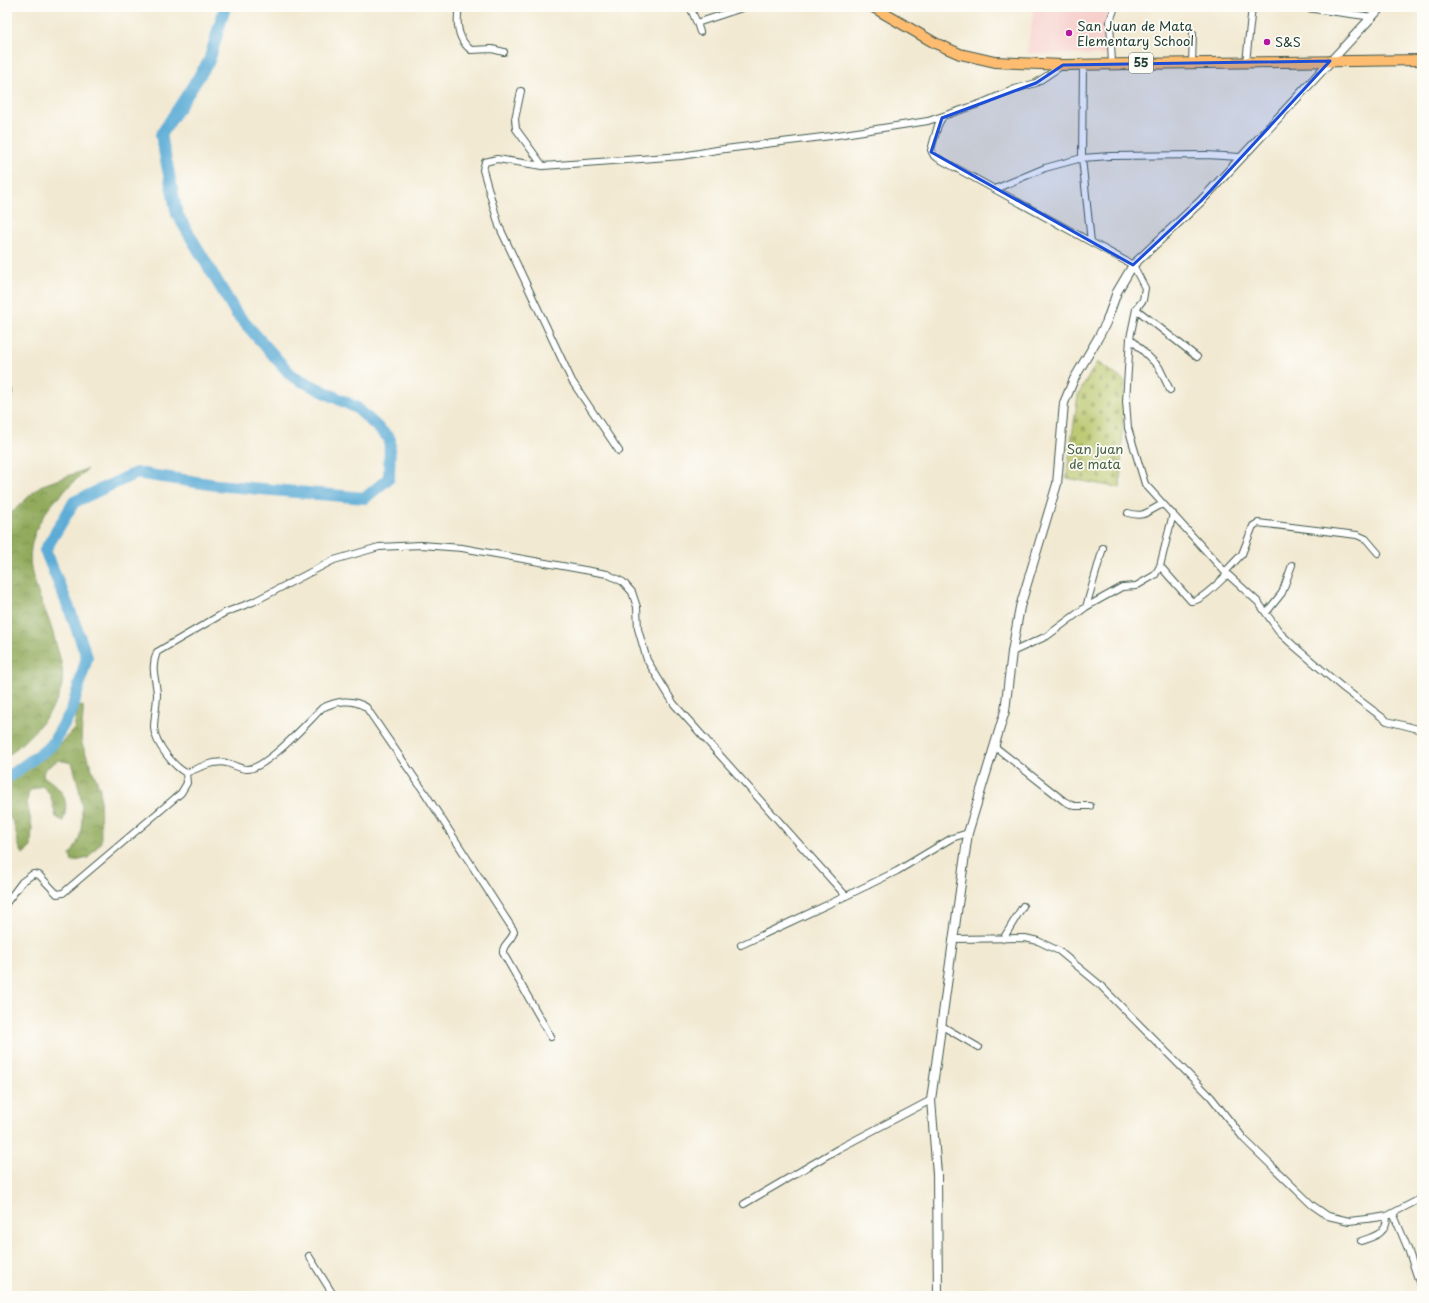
<svg xmlns="http://www.w3.org/2000/svg" width="1429" height="1303" viewBox="0 0 1429 1303" font-family="'Playpen Sans',sans-serif">
  <style>
    .built { fill: #f7d0cc }
    .forest { fill: url(#forest-crowns); stroke: #587448 }
    .cemetery { fill: url(#cemetery-stones); stroke: #6b804e }
    .lines { fill: none; stroke-linecap: round; stroke-linejoin: round }
    .river { stroke: #5cacd6; stroke-width: 12 }
    .minor-casing { stroke: #3f574c; stroke-width: 8 }
    .tertiary-casing { stroke: #3f574c; stroke-width: 10 }
    .trunk-casing { stroke: #3f574c; stroke-width: 12 }
    .minor { stroke: #fff; stroke-width: 6 }
    .tertiary { stroke: #fff; stroke-width: 8 }
    .trunk { stroke: #fdbc70; stroke-width: 10 }
    .marked { fill: #1d4ed8; fill-opacity: 0.2; stroke: #1d4ed8; stroke-width: 3; stroke-linejoin: round }
    .poi-dot { fill: #b5179e; stroke: #fdfcf7; stroke-width: 1.5 }
    .labels { text-anchor: middle; stroke-width: 3.5; stroke-linejoin: round; paint-order: stroke }
    .shield { fill: #fdfcf7; stroke: #62766e; stroke-width: 1 }
    .shield-label { font-size: 12px; font-weight: bold; fill: #1f3d34 }
    .poi-label { font-size: 13px; fill: #1f3d34; stroke: #fdfcf7; text-anchor: start }
    .park-label { font-size: 13px; fill: #455f41; stroke: #fdfcf7 }
  </style>
  <defs>
    <pattern id="forest-crowns" width="20" height="18" patternUnits="userSpaceOnUse"><rect width="20" height="18" fill="#91aa5c"/><path d="M2 6a3 3 0 1 1 6 0M12 15a3 3 0 1 1 6 0" fill="none" stroke="#768c4d"/></pattern>
    <pattern id="cemetery-stones" width="16" height="16" patternUnits="userSpaceOnUse"><rect width="16" height="16" fill="#b7c467"/><path d="M2 7V4a2 2 0 0 1 4 0v3zM10 15v-3a2 2 0 0 1 4 0v3z" fill="#94a056"/></pattern>
  </defs>
  <rect width="100%" height="100%" fill="#fdfcf7"/>
  <filter id="ink" filterUnits="userSpaceOnUse"><feTurbulence type="fractalNoise" baseFrequency=".025" numOctaves="2"/><feDisplacementMap in="SourceGraphic" scale="8" xChannelSelector="R" yChannelSelector="G"/><feConvolveMatrix kernelMatrix="1 2 1 2 8 2 1 2 1" color-interpolation-filters="sRGB"/></filter>
  <filter id="wash" filterUnits="userSpaceOnUse"><feTurbulence type="fractalNoise" baseFrequency=".012" numOctaves="4" result="noise"/><feDisplacementMap in="SourceGraphic" scale="16" xChannelSelector="R" yChannelSelector="G"/><feGaussianBlur stdDeviation="0.9" result="paint"/><feColorMatrix in="noise" values="0 0 0 0 0 0 0 0 0 0 0 0 0 0 0 0 0 1.4 0 .05"/><feComposite in="paint" operator="in"/></filter>
  <g filter="url(#wash)">
    <rect width="100%" height="100%" fill="#f2e9d2"/>
    <path class="built" d="M 1034,7 L 1110,7 L 1107,13 L 1110,55 L 1027,53 Z"/>
    <path class="forest" d="M 87,469 C 72,485 51,501 41,520 C 20,559 34,582 48,618 C 52,628 54,638 57,647 C 61,662 65,674 61,689 C 54,715 27,739 7,757 L 7,517 L 40,486 Z
      M 83,706 C 84,719 80,731 82,744 L 100,789 L 101,842 L 88,858 L 72,862 L 70,855 C 90,831 81,791 72,763 L 58,760 L 44,770 L 43,776 C 61,788 71,798 63,821 L 56,817 L 50,794 L 42,786 L 29,791 L 27,802 L 32,827 L 31,847 L 23,854 C 14,842 19,824 7,815 L 7,784 L 57,747 L 74,729 L 78,707 Z"/>
    <path class="cemetery" d="M 1097,362 L 1125,381 L 1120,488 L 1066,478 L 1078,395 Z"/>
    <g class="lines">
      <path class="river" d="M 7,778 L 51,746 L 72,710 L 87,657 L 69,608 L 45,550 L 74,502 L 136,473 L 216,485 L 365,498 L 389,478 L 390,439 L 357,408 L 292,376 L 236,313 L 177,214 L 161,135 L 209,61 L 225,7"/>
    </g>
  </g>
  <g filter="url(#ink)">
    <g class="lines">
      <g class="minor-casing">
        <path id="minor" d="M 459,7 C 456,23 457,39 471,50 L 492,49 L 504,52
          M 690,7 L 697,23 L 745,7
          M 1299,7 L 1373,17
          M 697,23 L 700,32
          M 1246,62 L 1252,7
          M 1192,63 L 1193,34
          M 1083,64 L 1082,158 L 1091,242 L 1133,265 L 1145,288 L 1143,300 L 1136,309 L 1130,338 L 1126,401 L 1128,428 L 1145,484 L 1225,572 L 1258,602 L 1281,634 L 1294,646 L 1342,687 L 1387,721 L 1422,730
          M 1112,64 L 1110,21 L 1115,7
          M 521,91 L 515,119 L 516,129 L 543,166
          M 942,118 L 938,125 L 931,150 L 934,156 L 1091,242
          M 995,189 L 1045,168 L 1082,158 L 1110,156 L 1206,155 L 1240,157
          M 1136,309 L 1197,357
          M 1130,338 L 1159,367 L 1170,390
          M 7,391 L 8,391
          M 619,451 L 572,381 L 499,226 L 483,170 L 485,162 L 497,159 L 543,166 L 682,156 L 717,150 L 831,136 L 928,121 L 982,103 L 1015,89 L 1036,83 L 1063,65
          M 1128,513 C 1146,518 1147,511 1163,504
          M 1160,566 L 1191,601 C 1201,602 1220,581 1228,574
          M 1225,572 L 1242,554 L 1253,526 L 1258,523 L 1357,535 L 1366,539 L 1378,553
          M 1086,607 L 1103,548
          M 1266,613 L 1282,593 L 1292,565
          M 1012,652 L 1047,636 L 1086,607 L 1122,587 L 1136,586 L 1155,575 L 1160,566 L 1173,514
          M 994,746 L 1064,801 L 1074,806 L 1090,806
          M 186,773 C 198,768 214,760 227,763 C 234,765 240,769 247,769 C 265,770 308,722 322,708 C 337,701 351,698 366,707 L 425,793 L 514,931 C 513,940 502,944 503,953 L 551,1037
          M 7,902 L 22,882 L 33,874 L 39,875 L 57,894 L 63,893 L 181,793 L 187,783 L 186,773 C 173,766 155,743 154,728 C 154,717 157,705 157,694 C 156,677 150,669 157,652 L 224,613 L 253,602 L 334,560 L 379,547 L 421,545 L 462,548 L 607,574 L 623,582 L 632,592 L 637,607 L 638,629 L 647,660 L 674,704 L 846,896 L 897,871 L 952,838 L 968,833
          M 954,939 L 1025,938 L 1038,941 L 1059,951 L 1099,984 L 1211,1097 L 1244,1139 L 1312,1205 L 1328,1216 L 1349,1221 L 1375,1218 L 1387,1216 L 1422,1198
          M 1003,939 L 1023,906
          M 741,945 L 846,896
          M 942,1026 L 978,1047
          M 744,1204 L 838,1149 L 931,1100
          M 1393,1213 L 1408,1249 L 1422,1291
          M 1361,1241 C 1376,1236 1387,1233 1387,1216
          M 309,1256 L 334,1296"/>
      </g>
      <g class="tertiary-casing">
        <path id="tertiary" d="M 938,1296 L 937,1174 L 931,1100 L 968,833 L 1005,711 L 1012,652 L 1020,607 L 1057,484 L 1064,403 L 1074,379 L 1098,338 L 1106,323 L 1117,292 L 1133,265 L 1201,201 L 1381,7"/>
      </g>
      <g class="trunk-casing">
        <path id="trunk" d="M 873,7 L 935,43 L 960,54 L 995,62 L 1063,65 L 1422,60"/>
      </g>
      <use href="#minor" class="minor"/>
      <use href="#tertiary" class="tertiary"/>
      <use href="#trunk" class="trunk"/>
    </g>
  </g>
  <path class="marked" d="M 1330,61 L 1201,201 L 1133,265 L 931,152 L 942,118 L 1036,83 L 1063,65 Z"/>
  <g class="poi-dot">
    <circle cx="1069" cy="33" r="4"/>
    <circle cx="1267" cy="42" r="4"/>
  </g>
  <g class="labels">
    <rect class="shield" x="1129" y="53" width="24" height="20" rx="3"/>
    <g class="shield-label">
      <text x="1141" y="67">55</text>
    </g>
    <g class="poi-label">
      <text x="1077" y="31">San Juan de Mata<tspan x="1077" dy="15">Elementary School</tspan></text>
      <text x="1275" y="47">S&amp;S</text>
    </g>
    <g class="park-label">
      <text x="1095" y="454">San juan<tspan x="1095" dy="15">de mata</tspan></text>
    </g>
  </g>
  <rect width="1429" height="1303" fill="none" stroke="#fdfcf7" stroke-width="24"/>
</svg>
